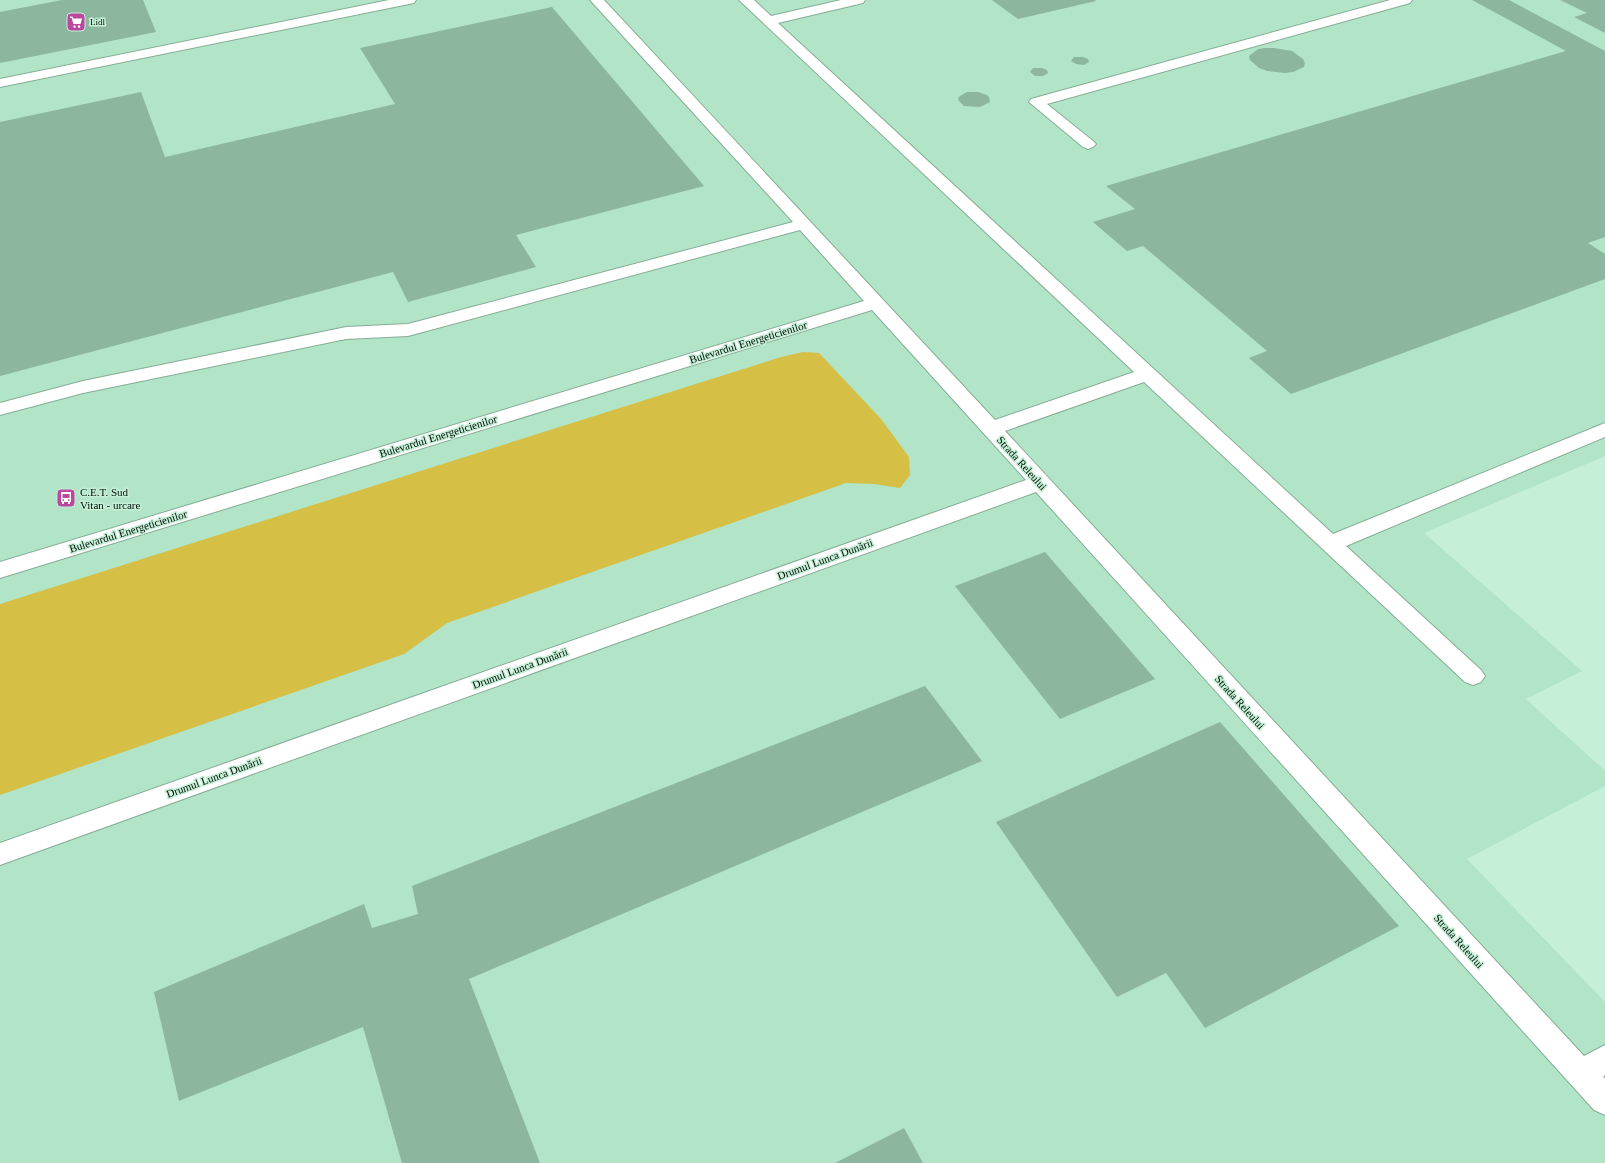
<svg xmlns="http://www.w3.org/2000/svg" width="1605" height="1163" viewBox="0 0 1605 1163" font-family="Georgia,serif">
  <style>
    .built { fill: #b2e4c7 }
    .green { fill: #d5bf44 }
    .building { fill: #8db69e }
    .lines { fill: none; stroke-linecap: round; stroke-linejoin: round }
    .minor-casing { stroke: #85ad96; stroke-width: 2 }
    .minor { fill: #fff; fill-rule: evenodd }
    .labels { text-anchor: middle; stroke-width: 3; stroke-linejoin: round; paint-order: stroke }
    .far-poi-label { font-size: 9px; fill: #031008; stroke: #c5efd6; text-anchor: start }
    .street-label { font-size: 11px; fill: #031008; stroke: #c5efd6 }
    .poi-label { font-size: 11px; fill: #031008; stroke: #c5efd6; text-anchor: start }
  </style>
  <rect width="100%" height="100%" fill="#c5efd6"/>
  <path class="built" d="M 0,0 L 1605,0 L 1605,456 L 1424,533 L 1582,671 L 1526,699 L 1605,771 L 1605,786 L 1467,859 L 1605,1002 L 1605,1163 L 0,1163 Z"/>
  <path class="green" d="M 803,352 L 819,353 L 881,419 L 909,457 L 910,475 L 900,488 L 874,484 L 846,483 L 447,623 L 404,654 L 0,795 L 0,604 L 781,357 Z"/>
  <path class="building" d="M 62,0 L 143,0 L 156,32 L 0,63 L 0,12 Z
    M 992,0 L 1095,0 L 1096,1 L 1018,19 Z
    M 1472,0 L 1509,0 L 1605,51 L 1605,237 L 1588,243 L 1605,254 L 1605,279 L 1291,394 L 1249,358 L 1267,351 L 1143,246 L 1127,251 L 1093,222 L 1135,209 L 1106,186 L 1566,51 Z
    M 1560,0 L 1605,0 L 1605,33 L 1574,17 L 1587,13 Z
    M 552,7 L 704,186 L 516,235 L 536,267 L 408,302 L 393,272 L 0,376 L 0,122 L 141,92 L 165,157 L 395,104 L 360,48 Z
    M 1265,48 L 1274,48 L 1292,51 L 1303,59 L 1305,63 L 1304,67 L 1293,72 L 1285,73 L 1267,71 L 1259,68 L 1250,60 L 1249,56 L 1258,49 Z
    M 1074,57 L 1083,57 L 1088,59 L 1089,62 L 1084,65 L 1076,64 L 1071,61 Z
    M 1033,68 L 1042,68 L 1047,70 L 1048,73 L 1043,76 L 1035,76 L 1030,72 Z
    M 967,92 L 978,92 L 987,95 L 989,97 L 990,102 L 980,107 L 964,106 L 959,101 L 958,98 L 960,96 Z
    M 1045,552 L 1155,679 L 1060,719 L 955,586 Z
    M 925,686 L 982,761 L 469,979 L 540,1163 L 402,1163 L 363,1027 L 179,1101 L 154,992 L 364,904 L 372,928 L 418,914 L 412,886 Z
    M 1220,722 L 1399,926 L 1205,1028 L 1166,973 L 1117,997 L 996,822 Z
    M 904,1128 L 923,1163 L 835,1163 Z"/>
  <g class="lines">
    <g class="minor-casing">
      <path id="minor" d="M 389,0 L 416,0 L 414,3 L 409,4 L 0,87 L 0,79 Z
        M 590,0 L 604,0 L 995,420 L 1134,372 L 739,0 L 754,0 L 771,16 L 841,0 L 865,0 L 863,3 L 778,23 L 1333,534 L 1605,423 L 1605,437 L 1346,546 L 1481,670 L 1485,676 L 1481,682 L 1473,685 L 1465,682 L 1144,382 L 1005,431 L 1584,1056 L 1605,1045 L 1605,1075 L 1603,1077 L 1605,1078 L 1605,1115 L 1594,1110 L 1036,492 L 0,865 L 0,843 L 1026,480 L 872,310 L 0,578 L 0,562 L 864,301 L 800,230 L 408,336 L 346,339 L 83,393 L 0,415 L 0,403 L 83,381 L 346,327 L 408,324 L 793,222 Z
        M 1390,0 L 1412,0 L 1410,3 L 1047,104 L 1093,141 L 1096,144 L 1093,147 L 1088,149 L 1083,147 L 1029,102 L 1031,99 Z"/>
    </g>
    <use href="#minor" class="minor"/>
  </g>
  <defs>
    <g id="supermarket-square" transform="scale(1)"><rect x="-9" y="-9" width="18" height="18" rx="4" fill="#bc479e" stroke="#c5efd6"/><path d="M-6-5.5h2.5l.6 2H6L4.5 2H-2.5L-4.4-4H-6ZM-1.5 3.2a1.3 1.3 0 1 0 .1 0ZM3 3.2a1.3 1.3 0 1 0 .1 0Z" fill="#fff"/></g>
    <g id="bus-square" transform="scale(1)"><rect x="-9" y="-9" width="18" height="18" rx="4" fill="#bc479e" stroke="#c5efd6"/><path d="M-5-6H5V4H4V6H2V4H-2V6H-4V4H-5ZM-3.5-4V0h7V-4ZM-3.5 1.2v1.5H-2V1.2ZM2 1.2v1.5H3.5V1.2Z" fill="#fff"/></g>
  </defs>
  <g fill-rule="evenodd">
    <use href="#supermarket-square" x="76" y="22"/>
    <use href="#bus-square" x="66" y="498"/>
  </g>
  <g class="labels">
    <g class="far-poi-label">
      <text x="90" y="25">Lidl</text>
    </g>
    <g class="street-label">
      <text transform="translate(748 342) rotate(-17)" y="4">Bulevardul Energeticienilor</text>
      <text transform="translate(438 436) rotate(-17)" y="4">Bulevardul Energeticienilor</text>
      <text transform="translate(1022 463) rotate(48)" y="4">Strada Releului</text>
      <text transform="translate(128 531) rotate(-17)" y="4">Bulevardul Energeticienilor</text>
      <text transform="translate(825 559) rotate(-20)" y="4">Drumul Lunca Dunării</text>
      <text transform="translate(520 668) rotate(-20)" y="4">Drumul Lunca Dunării</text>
      <text transform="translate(1240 702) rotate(48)" y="4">Strada Releului</text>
      <text transform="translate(214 777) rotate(-20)" y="4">Drumul Lunca Dunării</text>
      <text transform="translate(1459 941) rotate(48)" y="4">Strada Releului</text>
    </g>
    <g class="poi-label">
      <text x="80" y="496">C.E.T. Sud<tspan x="80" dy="13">Vitan - urcare</tspan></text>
    </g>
  </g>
</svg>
